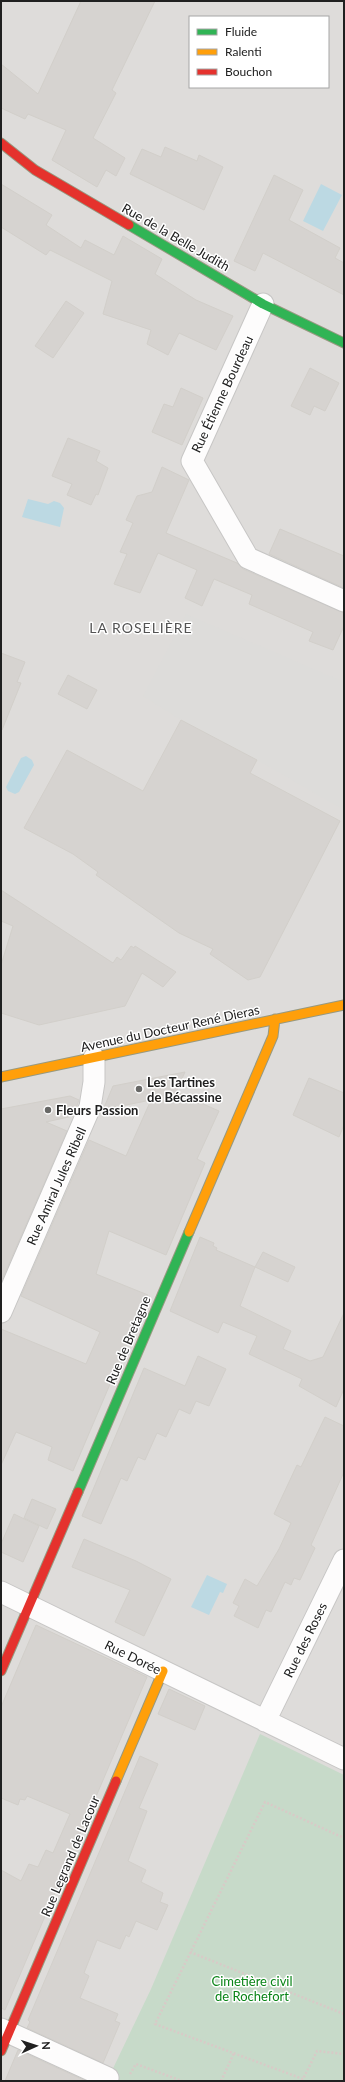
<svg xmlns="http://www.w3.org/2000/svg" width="345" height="2082" viewBox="0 0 345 2082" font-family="Lato,sans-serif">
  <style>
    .residential { fill: #dedcda; fill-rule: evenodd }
    .religious { fill: #dddcda }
    .cemetery { fill: #c7dac9 }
    .water { fill: #bcd9e3 }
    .building { fill: #d6d3d0; stroke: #d2cfca }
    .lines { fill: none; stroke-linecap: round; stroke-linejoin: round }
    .street-casing { stroke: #c7c6c5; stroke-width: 23 }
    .fast-casing { stroke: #979980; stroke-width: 11 }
    .slow-casing { stroke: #979980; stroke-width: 11 }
    .jam-casing { stroke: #979980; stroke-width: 11 }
    .path { stroke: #d8cac7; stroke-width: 2.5; stroke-dasharray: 2 2; stroke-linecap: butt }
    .street { stroke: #fdfcfc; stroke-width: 21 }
    .fast { stroke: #30b455; stroke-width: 9 }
    .slow { stroke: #ff9f0a; stroke-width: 9 }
    .jam { stroke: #e5322d; stroke-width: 9 }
    .poi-dot { fill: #686866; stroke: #fff; stroke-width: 1.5 }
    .labels { text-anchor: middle; stroke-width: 3; stroke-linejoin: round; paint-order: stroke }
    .street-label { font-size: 13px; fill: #202020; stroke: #fff }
    .poi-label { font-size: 13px; font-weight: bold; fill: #202020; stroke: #fff; text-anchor: start }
    .park-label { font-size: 13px; fill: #098417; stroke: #fff }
    .neighbourhood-label { font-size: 14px; letter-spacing: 1px; fill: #535353; stroke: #fff }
  </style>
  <rect width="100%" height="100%" fill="#efede9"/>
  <path class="residential" d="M 1,1 L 344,1 L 344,2081 L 1,2081 ZM 190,17 L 328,17 L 328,87 L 190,87 Z"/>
  <path class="religious" d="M 186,614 L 344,682 L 344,810 L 257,760 L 181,720 L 143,696 Z"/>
  <path class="cemetery" d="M 260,1734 L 344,1775 L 344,2081 L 107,2081 L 151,1989 Z"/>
  <path class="water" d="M 321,184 L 342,195 L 323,231 L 303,221 Z
    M 28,499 L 48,504 L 54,501 L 60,503 L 64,508 L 60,527 L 22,517 Z
    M 26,756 L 32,760 L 34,765 L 19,792 L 15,794 L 8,791 L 6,787 L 21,758 Z
    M 207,1575 L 227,1584 L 223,1593 L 220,1592 L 209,1615 L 191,1607 Z"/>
  <path class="building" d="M 81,1 L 155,1 L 112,90 L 116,93 L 93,138 L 125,158 L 116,176 L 106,170 L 97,187 L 52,160 L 66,130 L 28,114 L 25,119 L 1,108 L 1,64 L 38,94 Z
    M 165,147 L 197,161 L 199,155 L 223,167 L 204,210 L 130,174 L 142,149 L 161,157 Z
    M 274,175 L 303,190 L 289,220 L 340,248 L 335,258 L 344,263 L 344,295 L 263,253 L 255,271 L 234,261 Z
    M 1,184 L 52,215 L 46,225 L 81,248 L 85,240 L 114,255 L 123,236 L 162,259 L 155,274 L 196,300 L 233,316 L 216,350 L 179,333 L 168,355 L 147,344 L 151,330 L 103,314 L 112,281 L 50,250 L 46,255 L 1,227 Z
    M 66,301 L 84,313 L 53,358 L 35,346 Z
    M 310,368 L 339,383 L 325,411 L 314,406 L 310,415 L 291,406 Z
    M 181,388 L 203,398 L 182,445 L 152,432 L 164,404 L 173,407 Z
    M 68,438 L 100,451 L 96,461 L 108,468 L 98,495 L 96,494 L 91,505 L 67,495 L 72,484 L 52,476 Z
    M 162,467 L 189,480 L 166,533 L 237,563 L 243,569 L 344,613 L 344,626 L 333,650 L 309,641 L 313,632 L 249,604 L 252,595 L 214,579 L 202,606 L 185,598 L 197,570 L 158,553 L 140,593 L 114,584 L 127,554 L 120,552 L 133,523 L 126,520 L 137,496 L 152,492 Z
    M 280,529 L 344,556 L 344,588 L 269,554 Z
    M 1,653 L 25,662 L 17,682 L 21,683 L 2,730 Z
    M 68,675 L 97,690 L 87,709 L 58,694 Z
    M 181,720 L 257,760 L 250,773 L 340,821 L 260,977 L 248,980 L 210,954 L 213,949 L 179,933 L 96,875 L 98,872 L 73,854 L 24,828 L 67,750 L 143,791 Z
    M 1,890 L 113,963 L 117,957 L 121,960 L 131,946 L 134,948 L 135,946 L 176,972 L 163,987 L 142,973 L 125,1006 L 39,1025 L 1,1013 L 1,965 L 13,926 L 1,921 Z
    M 185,1072 L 176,1092 L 219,1111 L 197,1159 L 205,1163 L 166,1255 L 109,1231 L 96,1274 L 148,1295 L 73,1471 L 48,1460 L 52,1447 L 16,1432 L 1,1465 L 1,1329 L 86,1364 L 100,1332 L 21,1296 L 89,1140 L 126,1156 L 151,1100 L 101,1110 L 102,1109 L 103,1110 L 113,1086 Z
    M 309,1078 L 344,1093 L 344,1125 L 339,1137 L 293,1115 Z
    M 70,1096 L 79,1100 L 73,1116 L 46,1122 L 67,1131 L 1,1282 L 1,1109 Z
    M 200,1237 L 214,1243 L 213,1246 L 217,1248 L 216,1250 L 255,1267 L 240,1306 L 291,1331 L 283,1349 L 310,1361 L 323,1357 L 344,1313 L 344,1389 L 336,1407 L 299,1386 L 302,1379 L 249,1354 L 257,1336 L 223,1322 L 218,1333 L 170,1311 Z
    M 263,1252 L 295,1267 L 288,1282 L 255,1267 Z
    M 198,1356 L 226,1369 L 209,1406 L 196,1401 L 190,1414 L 179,1409 L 166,1437 L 157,1433 L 145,1460 L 138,1457 L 127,1481 L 121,1478 L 101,1524 L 82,1516 L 144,1368 L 185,1386 Z
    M 325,1417 L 344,1426 L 344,1472 L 311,1545 L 315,1548 L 300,1580 L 294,1578 L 291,1585 L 285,1582 L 271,1612 L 266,1610 L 258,1628 L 234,1616 L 239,1606 L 233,1603 L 245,1579 L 257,1586 L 279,1549 L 291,1523 L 274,1514 L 297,1465 L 301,1467 Z
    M 32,1499 L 56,1509 L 47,1529 L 24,1518 Z
    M 14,1514 L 39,1526 L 23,1562 L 1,1552 L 1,1544 Z
    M 84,1539 L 136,1561 L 171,1579 L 144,1636 L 115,1622 L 130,1590 L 72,1567 Z
    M 36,1625 L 147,1677 L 5,2010 L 1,2008 L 1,1870 L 21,1881 L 29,1864 L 38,1867 L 46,1850 L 53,1853 L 70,1814 L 27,1796 L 25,1800 L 20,1799 L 18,1805 L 1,1798 L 1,1707 Z
    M 169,1689 L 205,1706 L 195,1730 L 158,1714 Z
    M 140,1756 L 158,1764 L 139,1808 L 147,1811 L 128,1861 L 146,1870 L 141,1882 L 163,1893 L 160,1902 L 168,1905 L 157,1930 L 136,1921 L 129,1937 L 126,1935 L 120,1949 L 97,1940 L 84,1973 L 89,1976 L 80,1998 L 118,2014 L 115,2021 L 120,2023 L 103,2063 L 27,2028 L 30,2022 L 28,2020 Z
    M 18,2050 L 86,2081 L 5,2081 Z"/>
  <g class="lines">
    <g class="street-casing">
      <path id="street" d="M 263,304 L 192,461 L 248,558 L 344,601
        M 1,1312 L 90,1107 L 94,1082 L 94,1058
        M 1,1592 L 344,1759
        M 265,1721 L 344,1560
        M 1,2029 L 108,2078"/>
    </g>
    <g class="fast-casing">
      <path id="fast" d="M 129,225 L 263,304 L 344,343
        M 78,1492 L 189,1232"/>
    </g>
    <g class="slow-casing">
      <path id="slow" d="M 1,1077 L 344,1005
        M 189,1232 L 273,1036 L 275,1019
        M 116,1781 L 163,1671"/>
    </g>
    <g class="jam-casing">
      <path id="jam" d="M 1,143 L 35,170 L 129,225
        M 1,1671 L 78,1492
        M 1,2051 L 116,1781"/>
    </g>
    <path class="path" d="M 190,1952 L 344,2014
      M 130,2074 L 136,2064 L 182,2081
      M 303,2079 L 155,2024 L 265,1802 L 344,1838
      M 221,2081 L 234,2053
      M 302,2081 L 317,2051 L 344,2054"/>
    <use href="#street" class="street"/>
    <use href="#fast" class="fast"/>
    <use href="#slow" class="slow"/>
    <use href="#jam" class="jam"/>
  </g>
  <g class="poi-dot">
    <circle cx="139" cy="1089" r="4"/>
    <circle cx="48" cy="1110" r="4"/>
  </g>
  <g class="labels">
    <g class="street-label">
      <text transform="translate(176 237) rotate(30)" y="5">Rue de la Belle Judith</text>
      <text transform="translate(222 394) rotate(-65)" y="5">Rue Étienne Bourdeau</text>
      <text transform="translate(170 1028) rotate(-12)" y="5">Avenue du Docteur René Dieras</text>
      <text transform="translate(56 1186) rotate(-66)" y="5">Rue Amiral Jules Ribell</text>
      <text transform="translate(128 1340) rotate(-67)" y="5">Rue de Bretagne</text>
      <text transform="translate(305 1640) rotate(-64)" y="5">Rue des Roses</text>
      <text transform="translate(133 1657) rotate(26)" y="5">Rue Dorée</text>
      <text transform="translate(70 1856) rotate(-67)" y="5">Rue Legrand de Lacour</text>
    </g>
    <g class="poi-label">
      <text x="147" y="1087">Les Tartines<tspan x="147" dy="15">de Bécassine</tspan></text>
      <text x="56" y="1115">Fleurs Passion</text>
    </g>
    <g class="park-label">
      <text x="252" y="1986">Cimetière civil<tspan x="252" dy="15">de Rochefort</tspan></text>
    </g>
    <g class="neighbourhood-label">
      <text x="141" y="633">LA ROSELIÈRE</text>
    </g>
  </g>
  <rect width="345" height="2082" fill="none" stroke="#202020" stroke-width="4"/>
  <rect x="189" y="16" width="140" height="72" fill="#ffffff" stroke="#a6a6a6"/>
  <rect x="197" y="29" width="20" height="6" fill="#30b455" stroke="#a6a6a6"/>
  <text x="225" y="36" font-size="12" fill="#202020">Fluide</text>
  <rect x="197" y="49" width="20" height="6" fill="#ff9f0a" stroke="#a6a6a6"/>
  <text x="225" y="56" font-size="12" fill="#202020">Ralenti</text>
  <rect x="197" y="69" width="20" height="6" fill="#e5322d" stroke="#a6a6a6"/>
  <text x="225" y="76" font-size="12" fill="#202020">Bouchon</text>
  <g transform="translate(36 2046) rotate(87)" stroke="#ffffff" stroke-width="3" paint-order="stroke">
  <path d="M0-3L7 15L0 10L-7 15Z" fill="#202020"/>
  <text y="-6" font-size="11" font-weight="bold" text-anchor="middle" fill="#202020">N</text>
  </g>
</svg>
